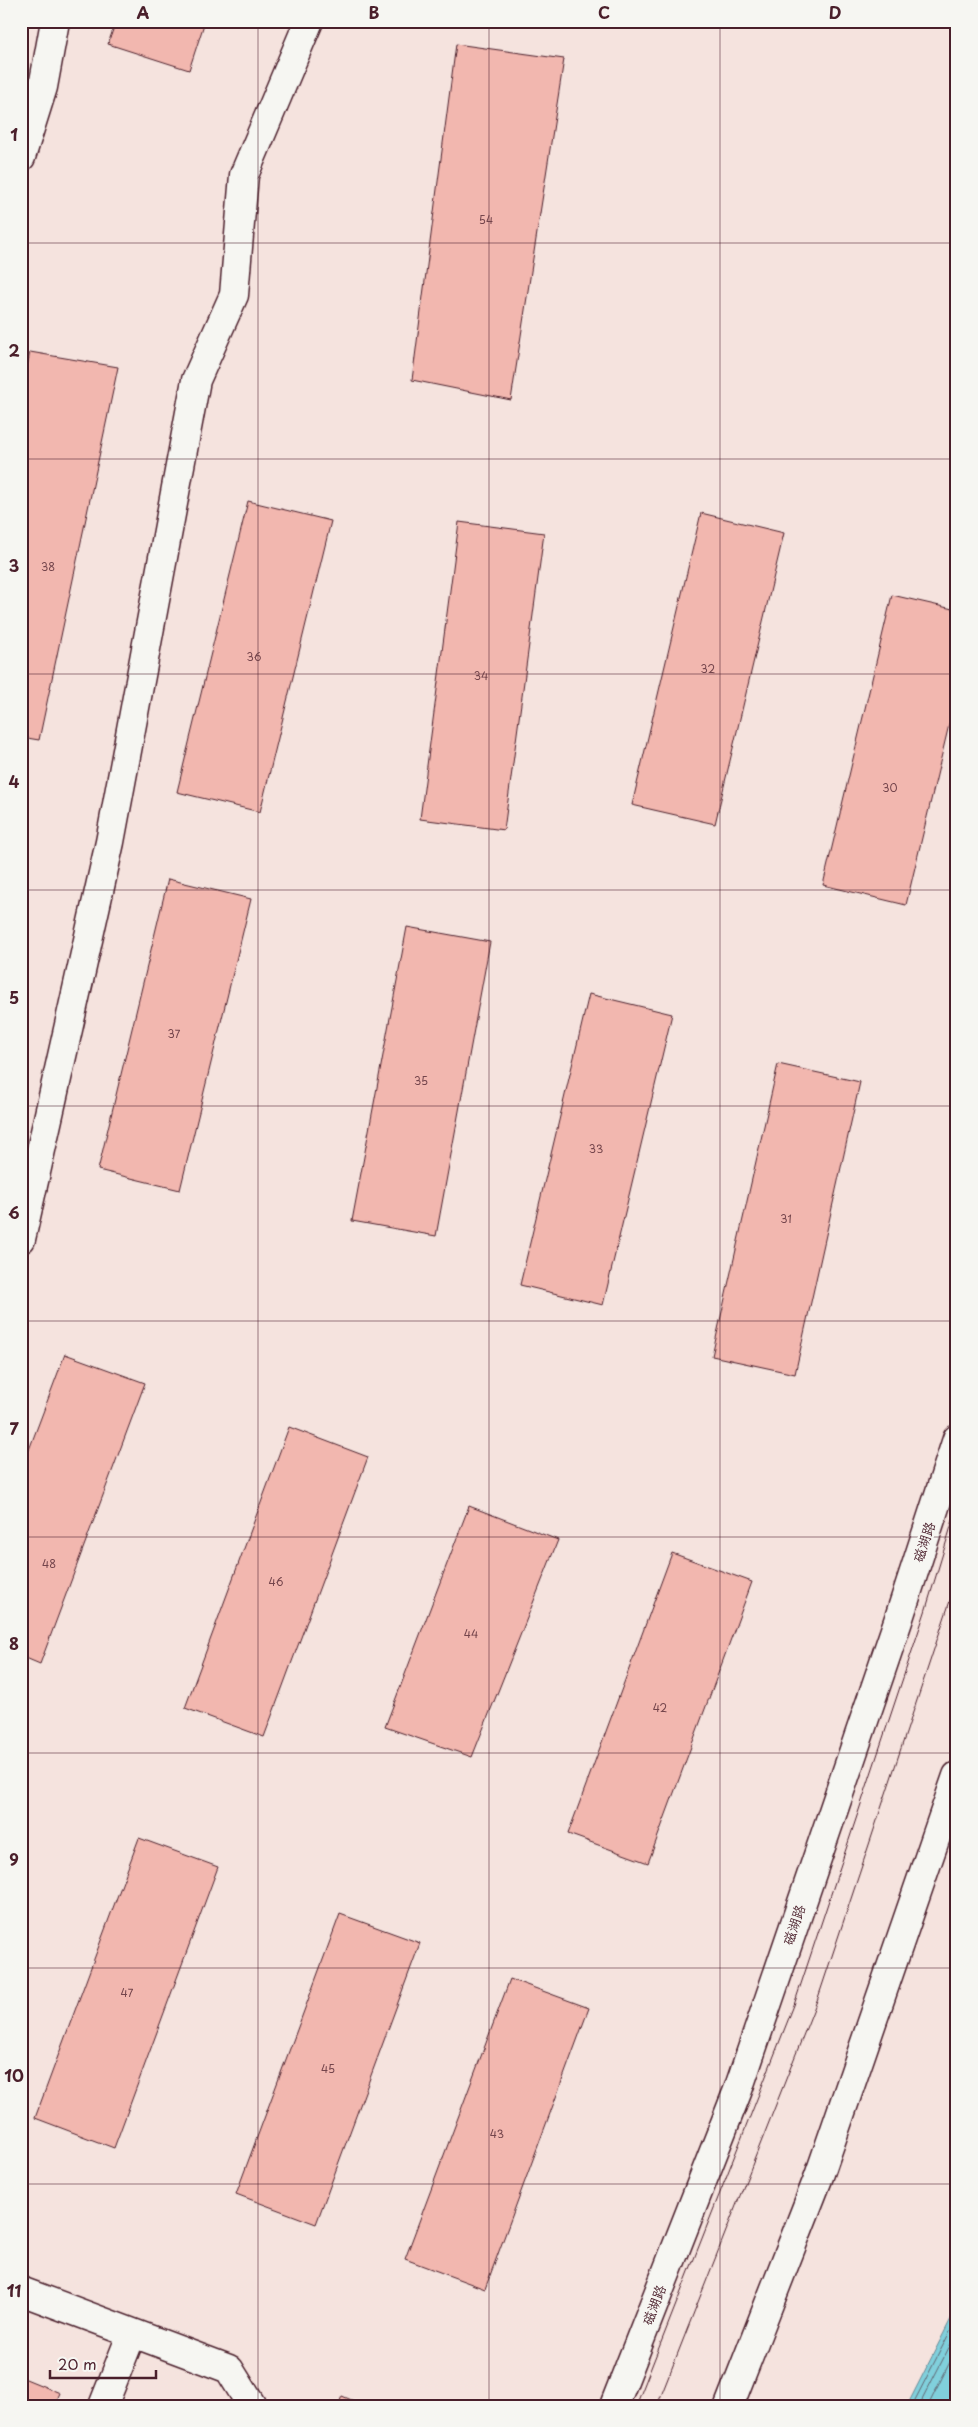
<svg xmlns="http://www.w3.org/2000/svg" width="978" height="2427" viewBox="0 0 978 2427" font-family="'Playpen Sans','LXGW WenKai TC',sans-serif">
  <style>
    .water { fill: #80d0dc; stroke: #6a8995 }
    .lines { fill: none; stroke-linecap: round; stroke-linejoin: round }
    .shore { stroke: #606672; stroke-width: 1 }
    .building { fill: #f2b7af; stroke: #4a1f2b }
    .minor-casing { stroke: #4a1f2b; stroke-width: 31 }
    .primary-casing { stroke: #4a1f2b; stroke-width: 31 }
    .minor { stroke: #f6f6f2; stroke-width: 28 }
    .primary { stroke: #f6f6f2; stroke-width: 28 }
    .tram { stroke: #4a1f2b; stroke-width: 1 }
    .grid { fill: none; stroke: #4a1f2b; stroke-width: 1; stroke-opacity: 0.55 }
    .labels { text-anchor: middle; stroke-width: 4.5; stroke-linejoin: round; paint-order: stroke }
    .number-label { font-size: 11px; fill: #74454c }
    .street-label { font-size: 14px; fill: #4a1f2b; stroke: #f6f6f2 }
    .neatline { fill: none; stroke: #4a1f2b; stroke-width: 2 }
    .grid-label { font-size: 16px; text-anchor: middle; font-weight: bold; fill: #4a1f2b }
  </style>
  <rect width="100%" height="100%" fill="#f5e3de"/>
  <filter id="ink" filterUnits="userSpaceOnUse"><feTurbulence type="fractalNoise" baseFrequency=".02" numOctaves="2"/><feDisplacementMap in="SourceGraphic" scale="10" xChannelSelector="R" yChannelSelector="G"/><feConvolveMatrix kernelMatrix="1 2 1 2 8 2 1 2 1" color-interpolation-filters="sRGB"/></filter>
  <g filter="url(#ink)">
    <path class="water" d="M 957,2307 L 957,2406 L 907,2406 Z"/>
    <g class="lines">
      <path class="shore" d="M 912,2406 L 957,2318
        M 919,2406 L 957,2332
        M 928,2406 L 957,2348"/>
    </g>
    <path class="building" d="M 116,21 L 205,21 L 189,70 L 108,44 Z
      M 456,44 L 564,59 L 511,400 L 412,380 Z
      M 30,352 L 118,367 L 39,740 L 21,737 L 21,397 Z
      M 248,501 L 331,521 L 260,812 L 177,792 Z
      M 701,513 L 784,533 L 715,824 L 632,805 Z
      M 459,522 L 544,533 L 504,830 L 420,819 Z
      M 892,595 L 957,610 L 957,691 L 906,905 L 823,885 Z
      M 168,879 L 251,899 L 180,1190 L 98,1170 Z
      M 407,927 L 490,942 L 436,1236 L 352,1221 Z
      M 589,994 L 672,1014 L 603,1305 L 520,1285 Z
      M 778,1064 L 860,1082 L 795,1374 L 712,1356 Z
      M 65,1354 L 145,1383 L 40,1664 L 21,1656 L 21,1471 Z
      M 289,1427 L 368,1457 L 264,1737 L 185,1708 Z
      M 469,1506 L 558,1540 L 472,1757 L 385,1727 Z
      M 672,1553 L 752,1582 L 648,1863 L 568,1834 Z
      M 139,1838 L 218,1867 L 114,2148 L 35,2118 Z
      M 340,1914 L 420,1943 L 316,2224 L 236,2194 Z
      M 510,1979 L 589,2008 L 485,2289 L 405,2259 Z
      M 21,2377 L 60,2393 L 54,2406 L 21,2406 Z
      M 342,2396 L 366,2406 L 338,2406 Z"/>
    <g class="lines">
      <g class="minor-casing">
        <path id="minor" d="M 21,157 L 43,87 L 55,21
          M 21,1239 L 110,842 L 196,380 L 234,295 L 244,175 L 309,21
          M 21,2291 L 229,2369 L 252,2406
          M 103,2406 L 132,2333"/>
      </g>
      <g class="primary-casing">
        <path id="primary" d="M 614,2406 L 738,2090 L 898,1621 L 957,1439
          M 729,2406 L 819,2176 L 957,1776"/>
      </g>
      <use href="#minor" class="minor"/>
      <use href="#primary" class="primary"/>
      <path class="tram" d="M 636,2406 L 794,2005 L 925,1612 L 957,1507
        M 657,2406 L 818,1998 L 957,1580"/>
    </g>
  </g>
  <path class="grid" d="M 258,21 L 258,2406M 489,21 L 489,2406M 720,21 L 720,2406M 21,243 L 957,243M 21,459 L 957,459M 21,674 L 957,674M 21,890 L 957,890M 21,1106 L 957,1106M 21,1321 L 957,1321M 21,1537 L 957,1537M 21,1753 L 957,1753M 21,1968 L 957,1968M 21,2184 L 957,2184"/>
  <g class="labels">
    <g class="number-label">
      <text x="486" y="224">54</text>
      <text x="48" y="571">38</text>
      <text x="254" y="661">36</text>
      <text x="708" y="673">32</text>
      <text x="481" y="680">34</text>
      <text x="890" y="792">30</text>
      <text x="174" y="1038">37</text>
      <text x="421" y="1085">35</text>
      <text x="596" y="1153">33</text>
      <text x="786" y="1223">31</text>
      <text x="49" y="1568">48</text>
      <text x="276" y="1586">46</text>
      <text x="471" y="1638">44</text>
      <text x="660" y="1712">42</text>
      <text x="127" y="1997">47</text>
      <text x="328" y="2073">45</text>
      <text x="497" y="2138">43</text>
    </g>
    <g class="street-label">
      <text transform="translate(924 1542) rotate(-72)" y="5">磁湖路</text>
      <text transform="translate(794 1925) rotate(-71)" y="5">磁湖路</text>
      <text transform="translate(654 2305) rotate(-69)" y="5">磁湖路</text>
    </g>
  </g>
  <rect width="978" height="2427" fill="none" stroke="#f6f6f2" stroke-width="55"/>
  <path d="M50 2370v8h106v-8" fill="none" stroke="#4a1f2b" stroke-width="2.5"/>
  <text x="58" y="2370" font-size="15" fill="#4a1f2b" stroke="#f6f6f2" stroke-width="4" paint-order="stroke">20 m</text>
  <rect x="28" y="28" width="922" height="2372" class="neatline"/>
  <g class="grid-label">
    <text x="143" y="19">A</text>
    <text x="374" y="19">B</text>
    <text x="604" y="19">C</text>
    <text x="835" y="19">D</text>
    <text x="14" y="141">1</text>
    <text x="14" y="357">2</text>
    <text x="14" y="572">3</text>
    <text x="14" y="788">4</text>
    <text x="14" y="1004">5</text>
    <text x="14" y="1219">6</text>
    <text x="14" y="1435">7</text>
    <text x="14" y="1650">8</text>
    <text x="14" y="1866">9</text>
    <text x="14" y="2082">10</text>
    <text x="14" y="2297">11</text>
  </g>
</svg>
